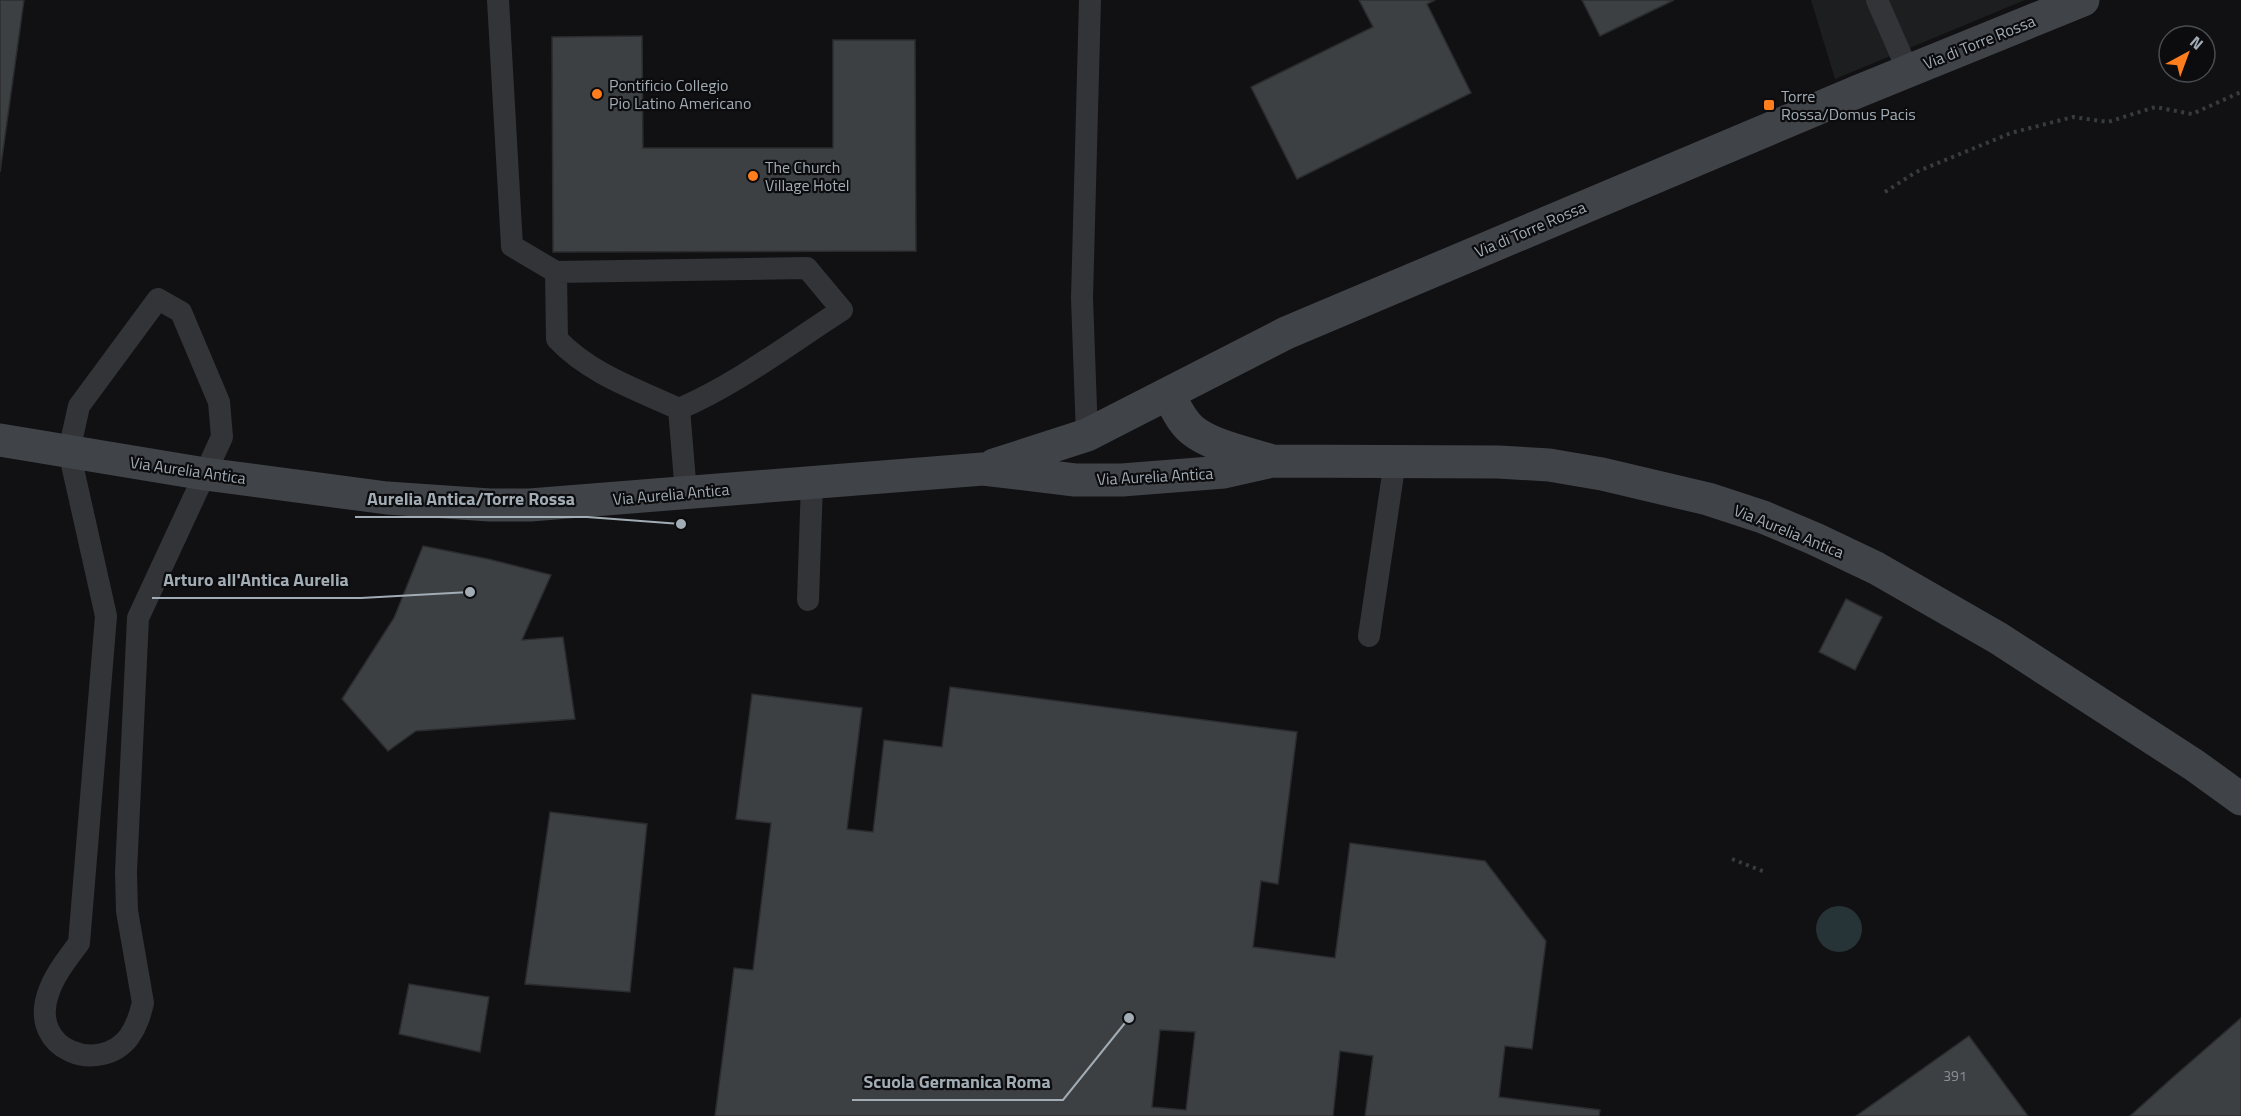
<svg xmlns="http://www.w3.org/2000/svg" width="2241" height="1116" viewBox="0 0 2241 1116" font-family="'Titillium Web',sans-serif">
  <style>
    .built { fill: #1d1e20 }
    .water { fill: #273437 }
    .building { fill: #3d4043; stroke: #2b2c2f; stroke-width: 1.5; fill-rule: evenodd }
    .lines { fill: none; stroke-linecap: round; stroke-linejoin: round }
    .path { stroke: #383c3f; stroke-width: 4; stroke-dasharray: 3 4.5; stroke-linecap: butt }
    .lane { stroke: #323438; stroke-width: 22 }
    .secondary { stroke: #404448; stroke-width: 33 }
    .poi-dot { fill: #ff7d1d; stroke: #0c0c0e; stroke-width: 2 }
    .labels { text-anchor: middle; stroke-width: 4.5; stroke-linejoin: round; paint-order: stroke }
    .number-label { font-size: 14px; fill: #889198 }
    .street-label { font-size: 16px; fill: #a1acb5; stroke: #0c0c0e }
    .poi-label { font-size: 16px; fill: #a1acb5; stroke: #0c0c0e; text-anchor: start }
    .leader { fill: none; stroke: #a1acb5; stroke-width: 2 }
    .callout-dot { fill: #a1acb5; stroke: #0c0c0e; stroke-width: 2 }
    .callout-label { font-size: 18px; text-anchor: middle; font-weight: bold; fill: #a1acb5; stroke: #0c0c0e; stroke-width: 4.5; stroke-linejoin: round; paint-order: stroke }
  </style>
  <rect width="100%" height="100%" fill="#111113"/>
  <path class="built" d="M 1811,0 L 2025,0 L 1835,79 Z"/>
  <path class="water" d="M1816 929a23 23 0 1 1 46 0a23 23 0 1 1-46 0Z"/>
  <path class="building" d="M 0,0 L 24,0 L 0,172 Z
    M 1359,0 L 1435,0 L 1427,4 L 1471,93 L 1297,179 L 1251,87 L 1373,27 Z
    M 1582,0 L 1674,0 L 1600,36 Z
    M 642,36 L 643,148 L 833,148 L 833,40 L 915,40 L 916,251 L 553,252 L 552,37 Z
    M 423,546 L 488,559 L 551,575 L 522,640 L 563,637 L 575,719 L 416,731 L 388,751 L 342,699 L 394,618 Z
    M 1846,599 L 1882,617 L 1855,670 L 1819,652 Z
    M 950,687 L 1297,732 L 1278,884 L 1261,881 L 1253,947 L 1335,958 L 1350,843 L 1485,861 L 1546,941 L 1532,1049 L 1505,1046 L 1499,1097 L 1600,1110 L 1599,1116 L 1365,1116 L 1373,1056 L 1340,1051 L 1333,1116 L 715,1116 L 734,968 L 753,970 L 771,823 L 736,819 L 752,694 L 862,708 L 847,829 L 873,832 L 884,740 L 942,747 ZM 1160,1030 L 1195,1032 L 1186,1110 L 1152,1107 Z
    M 550,812 L 647,824 L 630,992 L 525,984 Z
    M 409,984 L 489,997 L 480,1052 L 399,1034 Z
    M 2241,1018 L 2241,1116 L 2130,1116 L 2171,1079 Z
    M 1969,1036 L 2028,1116 L 1856,1116 Z"/>
  <g class="lines">
    <path class="path" d="M 1885,192 L 1916,172 L 2011,133 L 2073,117 L 2108,122 L 2155,107 L 2192,114 L 2241,92
      M 1732,859 L 1765,872"/>
    <path class="lane" d="M 498,0 L 512,246 L 556,272
      M 1877,0 L 1908,71
      M 158,299 L 181,312 L 219,402 L 222,437 L 138,618 L 126,872 L 127,911 L 143,1003 C 140,1015 137,1026 129,1037 C 100,1075 29,1051 48,994 C 54,975 68,958 79,943 L 106,616 L 69,451 L 79,406 Z
      M 679,409 C 737,384 789,344 842,310 L 807,268 L 556,272 L 557,339 C 590,374 636,389 679,409 L 686,493
      M 1087,435 L 1082,298 L 1090,0
      M 808,600 L 812,483
      M 1369,636 L 1395,461"/>
    <path class="secondary" d="M 1168,394 C 1175,406 1181,421 1192,430 C 1211,446 1248,453 1272,461
      M 0,440 L 205,474 L 387,498 L 490,505 L 530,505 L 983,469 L 1075,480 L 1122,480 L 1224,472 L 1272,461 L 1498,462 L 1549,465 L 1602,474 L 1708,499 L 1763,517 L 1815,539 L 1876,568 L 1998,638 L 2194,765 L 2241,799
      M 994,465 L 1087,435 L 1286,333 L 1859,91 L 2083,0"/>
  </g>
  <g class="poi-dot">
    <circle cx="597" cy="94" r="6"/>
    <rect x="1763" y="99" width="12" height="12" rx="3"/>
    <circle cx="753" cy="176" r="6"/>
  </g>
  <g class="labels">
    <g class="number-label">
      <text x="1955" y="1081">391</text>
    </g>
    <g class="street-label">
      <text transform="translate(1979 42) rotate(-22)" y="6">Via di Torre Rossa</text>
      <text transform="translate(1530 229) rotate(-23)" y="6">Via di Torre Rossa</text>
      <text transform="translate(188 470) rotate(8)" y="6">Via Aurelia Antica</text>
      <text transform="translate(1155 476) rotate(-3)" y="6">Via Aurelia Antica</text>
      <text transform="translate(671 494) rotate(-5)" y="6">Via Aurelia Antica</text>
      <text transform="translate(1789 531) rotate(22)" y="6">Via Aurelia Antica</text>
    </g>
    <g class="poi-label">
      <text x="609" y="91">Pontificio Collegio<tspan x="609" dy="18">Pio Latino Americano</tspan></text>
      <text x="1781" y="102">Torre<tspan x="1781" dy="18">Rossa/Domus Pacis</tspan></text>
      <text x="765" y="173">The Church<tspan x="765" dy="18">Village Hotel</tspan></text>
    </g>
  </g>
  <path class="leader" d="M681 524L587 517H355M470 592L361 598H152M1129 1018L1063 1100H852"/>
  <g class="callout-dot">
    <circle cx="681" cy="524" r="6"/>
    <circle cx="470" cy="592" r="6"/>
    <circle cx="1129" cy="1018" r="6"/>
  </g>
  <g class="callout-label">
    <text x="471" y="505">Aurelia Antica/Torre Rossa</text>
    <text x="256" y="586">Arturo all'Antica Aurelia</text>
    <text x="957" y="1088">Scuola Germanica Roma</text>
  </g>
  <g transform="translate(2187 54) rotate(41)"><circle r="28" fill="#0c0c0e" stroke="#484c51" stroke-width="1.5"/>
  <path d="M0-4.5L10 22L0 15L-10 22Z" fill="#ff7d1d"/>
  <text y="-9" font-size="16" font-weight="bold" text-anchor="middle" fill="#a1acb5">N</text>
  </g>
</svg>
